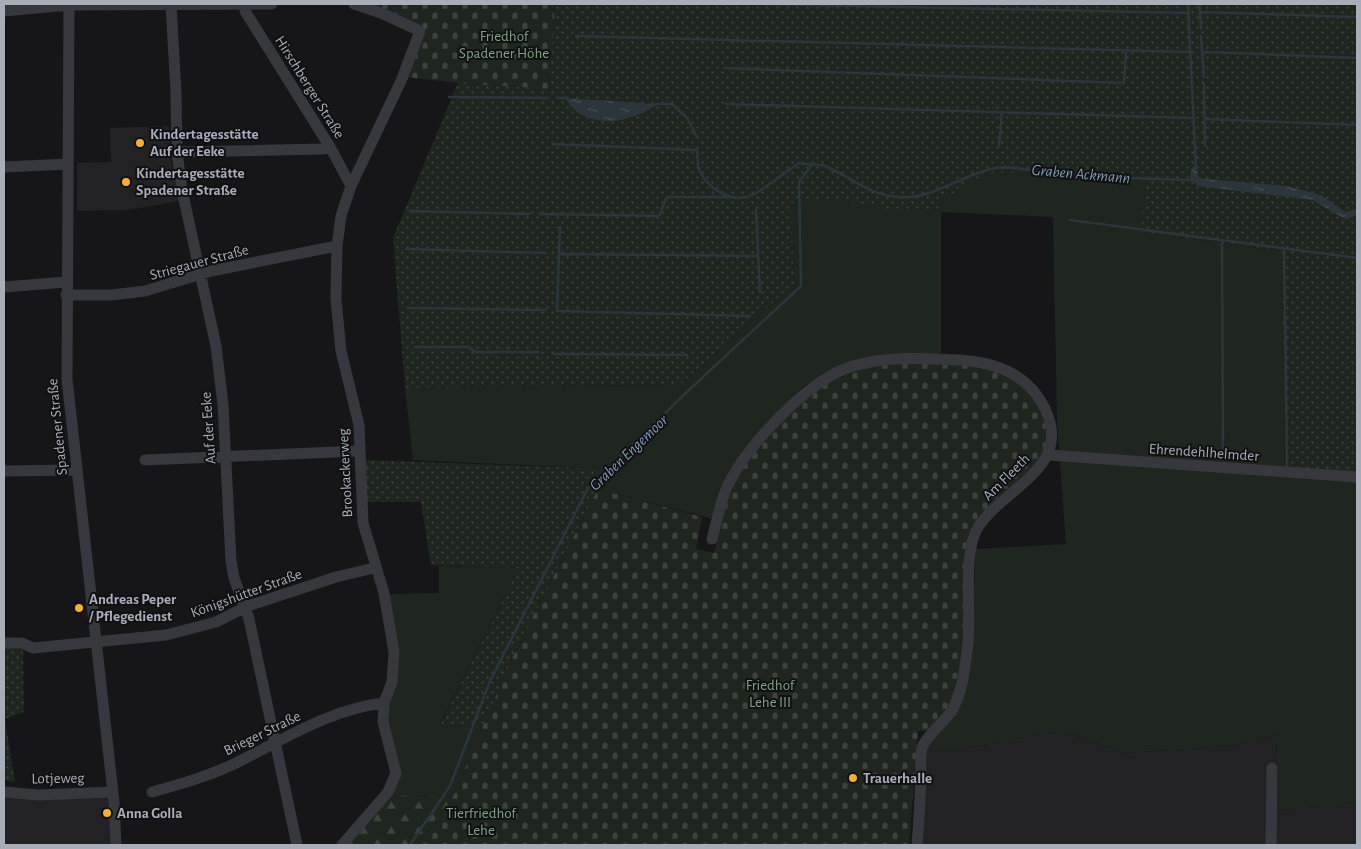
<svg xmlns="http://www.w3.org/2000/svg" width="1361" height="849" viewBox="0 0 1361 849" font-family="'Alegreya Sans',sans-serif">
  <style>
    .built { fill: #222225 }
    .grass { fill: url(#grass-dots) }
    .forest { fill: url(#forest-firs) }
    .cemetery { fill: url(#cemetery-stones) }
    .garden { fill: #1e261f }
    .water { fill: url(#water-ripples) }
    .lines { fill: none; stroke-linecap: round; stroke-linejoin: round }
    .stream { stroke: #2c353c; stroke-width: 2.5 }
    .minor { stroke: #37383d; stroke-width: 11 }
    .poi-dot { fill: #f2b134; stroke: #111113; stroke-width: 2 }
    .labels { text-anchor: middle; stroke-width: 4; stroke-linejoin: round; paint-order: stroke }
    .park-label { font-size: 15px; fill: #7fa381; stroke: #111113 }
    .street-label { font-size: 15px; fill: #a8adb8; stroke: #111113 }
    .poi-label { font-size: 15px; font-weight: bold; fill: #a8adb8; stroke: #111113; text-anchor: start }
    .water-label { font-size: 16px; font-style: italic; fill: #7f9bb3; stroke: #111113 }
  </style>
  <defs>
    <pattern id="grass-dots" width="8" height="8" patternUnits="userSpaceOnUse" patternTransform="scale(1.25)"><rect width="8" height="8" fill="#1e261f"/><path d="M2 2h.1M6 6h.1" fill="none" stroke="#3c433d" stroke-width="1.8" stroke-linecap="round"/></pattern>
    <pattern id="forest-firs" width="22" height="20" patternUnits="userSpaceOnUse" patternTransform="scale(1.25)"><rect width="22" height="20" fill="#1e261f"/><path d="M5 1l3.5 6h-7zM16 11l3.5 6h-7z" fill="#3c433d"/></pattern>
    <pattern id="cemetery-stones" width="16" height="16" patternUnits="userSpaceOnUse" patternTransform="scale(1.25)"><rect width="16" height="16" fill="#1e261f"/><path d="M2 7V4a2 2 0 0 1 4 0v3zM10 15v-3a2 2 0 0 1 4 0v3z" fill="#3c433d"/></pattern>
    <pattern id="water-ripples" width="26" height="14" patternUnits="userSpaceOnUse" patternTransform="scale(1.25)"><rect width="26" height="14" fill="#2c353c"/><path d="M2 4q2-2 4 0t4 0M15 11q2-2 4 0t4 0" fill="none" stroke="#485056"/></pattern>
  </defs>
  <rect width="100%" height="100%" fill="#161618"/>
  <path class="built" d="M 169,126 L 170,157 L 179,201 L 128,210 L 77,211 L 77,163 L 111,162 L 110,128 Z
    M 1051,732 L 1077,736 L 1125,753 L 1230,746 L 1276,735 L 1279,811 L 1357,802 L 1357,845 L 921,845 L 925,749 L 962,749 Z
    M 4,795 L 110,796 L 112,845 L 4,845 Z"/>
  <path class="grass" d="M 555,4 L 1357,4 L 1357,476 L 1285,468 L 1282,251 L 1140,232 L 1146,181 L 1066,178 L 1027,172 L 939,209 L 921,213 L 899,212 L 794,284 L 679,386 L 405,388 L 393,238 L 458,83 L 549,89 Z
    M 363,460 L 612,469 L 598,489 L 515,652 L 483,728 L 440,725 L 519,568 L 431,565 L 421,502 L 366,502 Z
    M 4,648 L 23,649 L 24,712 L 5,719 L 15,782 L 4,780 Z"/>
  <path class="forest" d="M 389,795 L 453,796 L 417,845 L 346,845 Z"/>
  <path class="cemetery" d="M 368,4 L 555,4 L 549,89 L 458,83 L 405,77 L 424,30 Z
    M 896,361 L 978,364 L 1009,375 L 1030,394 L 1044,419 L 1048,438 L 1037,465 L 973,529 L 965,641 L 952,703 L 930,731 L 918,731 L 909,845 L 417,845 L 453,796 L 515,652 L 598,489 L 702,517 L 696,549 L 714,553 L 730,486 L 750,454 L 816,389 L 850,370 Z"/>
  <path class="garden" d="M 1027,172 L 1066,178 L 1146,181 L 1140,232 L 1282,251 L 1285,468 L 1357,476 L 1357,802 L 1279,811 L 1276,735 L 1230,746 L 1125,753 L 1077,736 L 1051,732 L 962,749 L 925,749 L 942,728 L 971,643 L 976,549 L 1066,544 L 1057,423 L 1053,217 L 941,212 L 941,356 L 851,363 L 805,385 L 747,446 L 713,519 L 598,489 L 612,469 L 413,460 L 405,388 L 679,386 L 794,284 L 791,203 C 806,202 823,199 838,200 C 873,204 903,217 939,209 L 942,200 L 987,173 Z
    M 439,566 L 519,568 L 440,724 L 483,728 L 453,796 L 389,795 L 395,787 L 387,721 L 387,711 L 396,682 L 389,594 L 439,593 Z"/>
  <path class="water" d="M 565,98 L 657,104 C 635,121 598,129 575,110 C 571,107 568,102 565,98 Z
    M 1192,167 L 1197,167 L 1198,177 L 1206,179 L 1287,186 L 1321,195 L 1345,212 L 1357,209 L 1357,215 L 1345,219 L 1313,200 L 1197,186 L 1190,177 Z"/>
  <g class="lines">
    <path class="stream" d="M 760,4 L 1189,13
      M 1188,4 L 1196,169
      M 1200,4 L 1200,12
      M 1201,28 L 1200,12 L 1357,17
      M 576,36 L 1191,52
      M 1201,36 L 1204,77
      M 1202,55 L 1206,52 L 1357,58
      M 724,68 L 1124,83 L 1126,51
      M 1204,84 L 1205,146
      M 449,97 L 548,98
      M 557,98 L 567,98
      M 655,104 L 672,104 L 687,118 L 697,137
      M 726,104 L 1193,118
      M 1205,119 L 1357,125
      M 553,144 L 697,150 C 698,156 697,164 699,169 C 707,189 733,205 754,194 C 769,186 784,173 799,163 C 807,165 819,164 825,166 C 851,177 869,195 898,197 C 934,200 961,174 996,168 C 1017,165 1036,173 1056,174 C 1102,178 1148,179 1193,180
      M 999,146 L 1002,112
      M 756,210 L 760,292
      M 410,211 L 530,214
      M 539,214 L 659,216 L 667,197 L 732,197
      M 1070,220 L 1357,258
      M 560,227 L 557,311 L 750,316
      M 1222,240 L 1223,457
      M 1284,248 L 1287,467
      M 406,249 L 546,253
      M 559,254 L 758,256
      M 408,308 L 546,310
      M 415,347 L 469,347 L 475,352 L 538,352
      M 554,354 L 687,355
      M 410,845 L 450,786 L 490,681 L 588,488 L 689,390 L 801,286 L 799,182 L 811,166"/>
    <path class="minor" d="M 69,4 L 67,379 L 114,802 L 116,845
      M 245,4 L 245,11 L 330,147 L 351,186
      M 171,5 L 176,92 L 177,152 L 182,190 L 216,346 L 223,405 L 231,561 L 234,578 L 249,619 L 297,845
      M 4,11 L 69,5 L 272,4
      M 177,152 L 323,149 L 330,147
      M 4,167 L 68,164
      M 4,287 L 66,282
      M 66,295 L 112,295 L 145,291 L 211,271 L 337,246
      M 1049,455 L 1357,477
      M 145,460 L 359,451
      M 4,471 L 77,470
      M 712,539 C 717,521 720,502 728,485 C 747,445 810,378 853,366 C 887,356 924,358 959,360 C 996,362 1030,375 1046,411 C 1072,469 1002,488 977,529 C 963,553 971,615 968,644 C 965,666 963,693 951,712 C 944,721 924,739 922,748 C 920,756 921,767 921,776 C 920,799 919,822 917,845
      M 4,643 L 22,643 L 33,648 L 166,635 L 216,622 L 248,606 L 336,577 L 374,568
      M 4,792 L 38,795 L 113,792
      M 152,792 C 181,784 209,776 236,763 C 283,740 330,709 384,703
      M 342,845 L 388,792 L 396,773 L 383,722 L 384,703 L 392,682 L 394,652 L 384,593 L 363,523 L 359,425 L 341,351 L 336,299 L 337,246 L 341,216 L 351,186 L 401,81 L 420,31 L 381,13 L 354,4
      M 1271,845 L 1272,768"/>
  </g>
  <g class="poi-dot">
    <circle cx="140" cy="143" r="5"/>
    <circle cx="126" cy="182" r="5"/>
    <circle cx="79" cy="608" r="5"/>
    <circle cx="853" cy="778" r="5"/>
    <circle cx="107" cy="813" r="5"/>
  </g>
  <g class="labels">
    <g class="park-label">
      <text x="504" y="41">Friedhof<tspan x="504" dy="17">Spadener Höhe</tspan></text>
      <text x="770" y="690">Friedhof<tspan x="770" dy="17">Lehe III</tspan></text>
      <text x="481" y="818">Tierfriedhof<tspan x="481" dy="17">Lehe</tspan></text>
    </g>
    <g class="street-label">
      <text transform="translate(310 87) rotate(58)" y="5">Hirschberger Straße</text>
      <text transform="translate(199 262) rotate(-15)" y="5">Striegauer Straße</text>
      <text transform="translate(57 427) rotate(-96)" y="5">Spadener Straße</text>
      <text transform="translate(208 428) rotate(-94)" y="5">Auf der Eeke</text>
      <text transform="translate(1204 452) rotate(4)" y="5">Ehrendehlhelmder</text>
      <text transform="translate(345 473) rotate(-93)" y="5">Brookackerweg</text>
      <text transform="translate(1006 477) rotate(-45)" y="5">Am Fleeth</text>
      <text transform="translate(246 593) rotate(-20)" y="5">Königshütter Straße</text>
      <text transform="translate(262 733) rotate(-26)" y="5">Brieger Straße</text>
      <text transform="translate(58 778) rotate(-1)" y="5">Lotjeweg</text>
    </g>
    <g class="poi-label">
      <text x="150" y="139">Kindertagesstätte<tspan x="150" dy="17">Auf der Eeke</tspan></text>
      <text x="136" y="178">Kindertagesstätte<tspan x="136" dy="17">Spadener Straße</tspan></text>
      <text x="89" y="604">Andreas Peper<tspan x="89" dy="17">/ Pflegedienst</tspan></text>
      <text x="863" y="783">Trauerhalle</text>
      <text x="117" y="818">Anna Golla</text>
    </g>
    <g class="water-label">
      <text transform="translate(1081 173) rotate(5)" y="6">Graben Ackmann</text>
      <text transform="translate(628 452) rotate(-44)" y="6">Graben Engemoor</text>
    </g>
  </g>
  <rect width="1361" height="849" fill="none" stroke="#a8adb8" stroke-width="10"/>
</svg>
